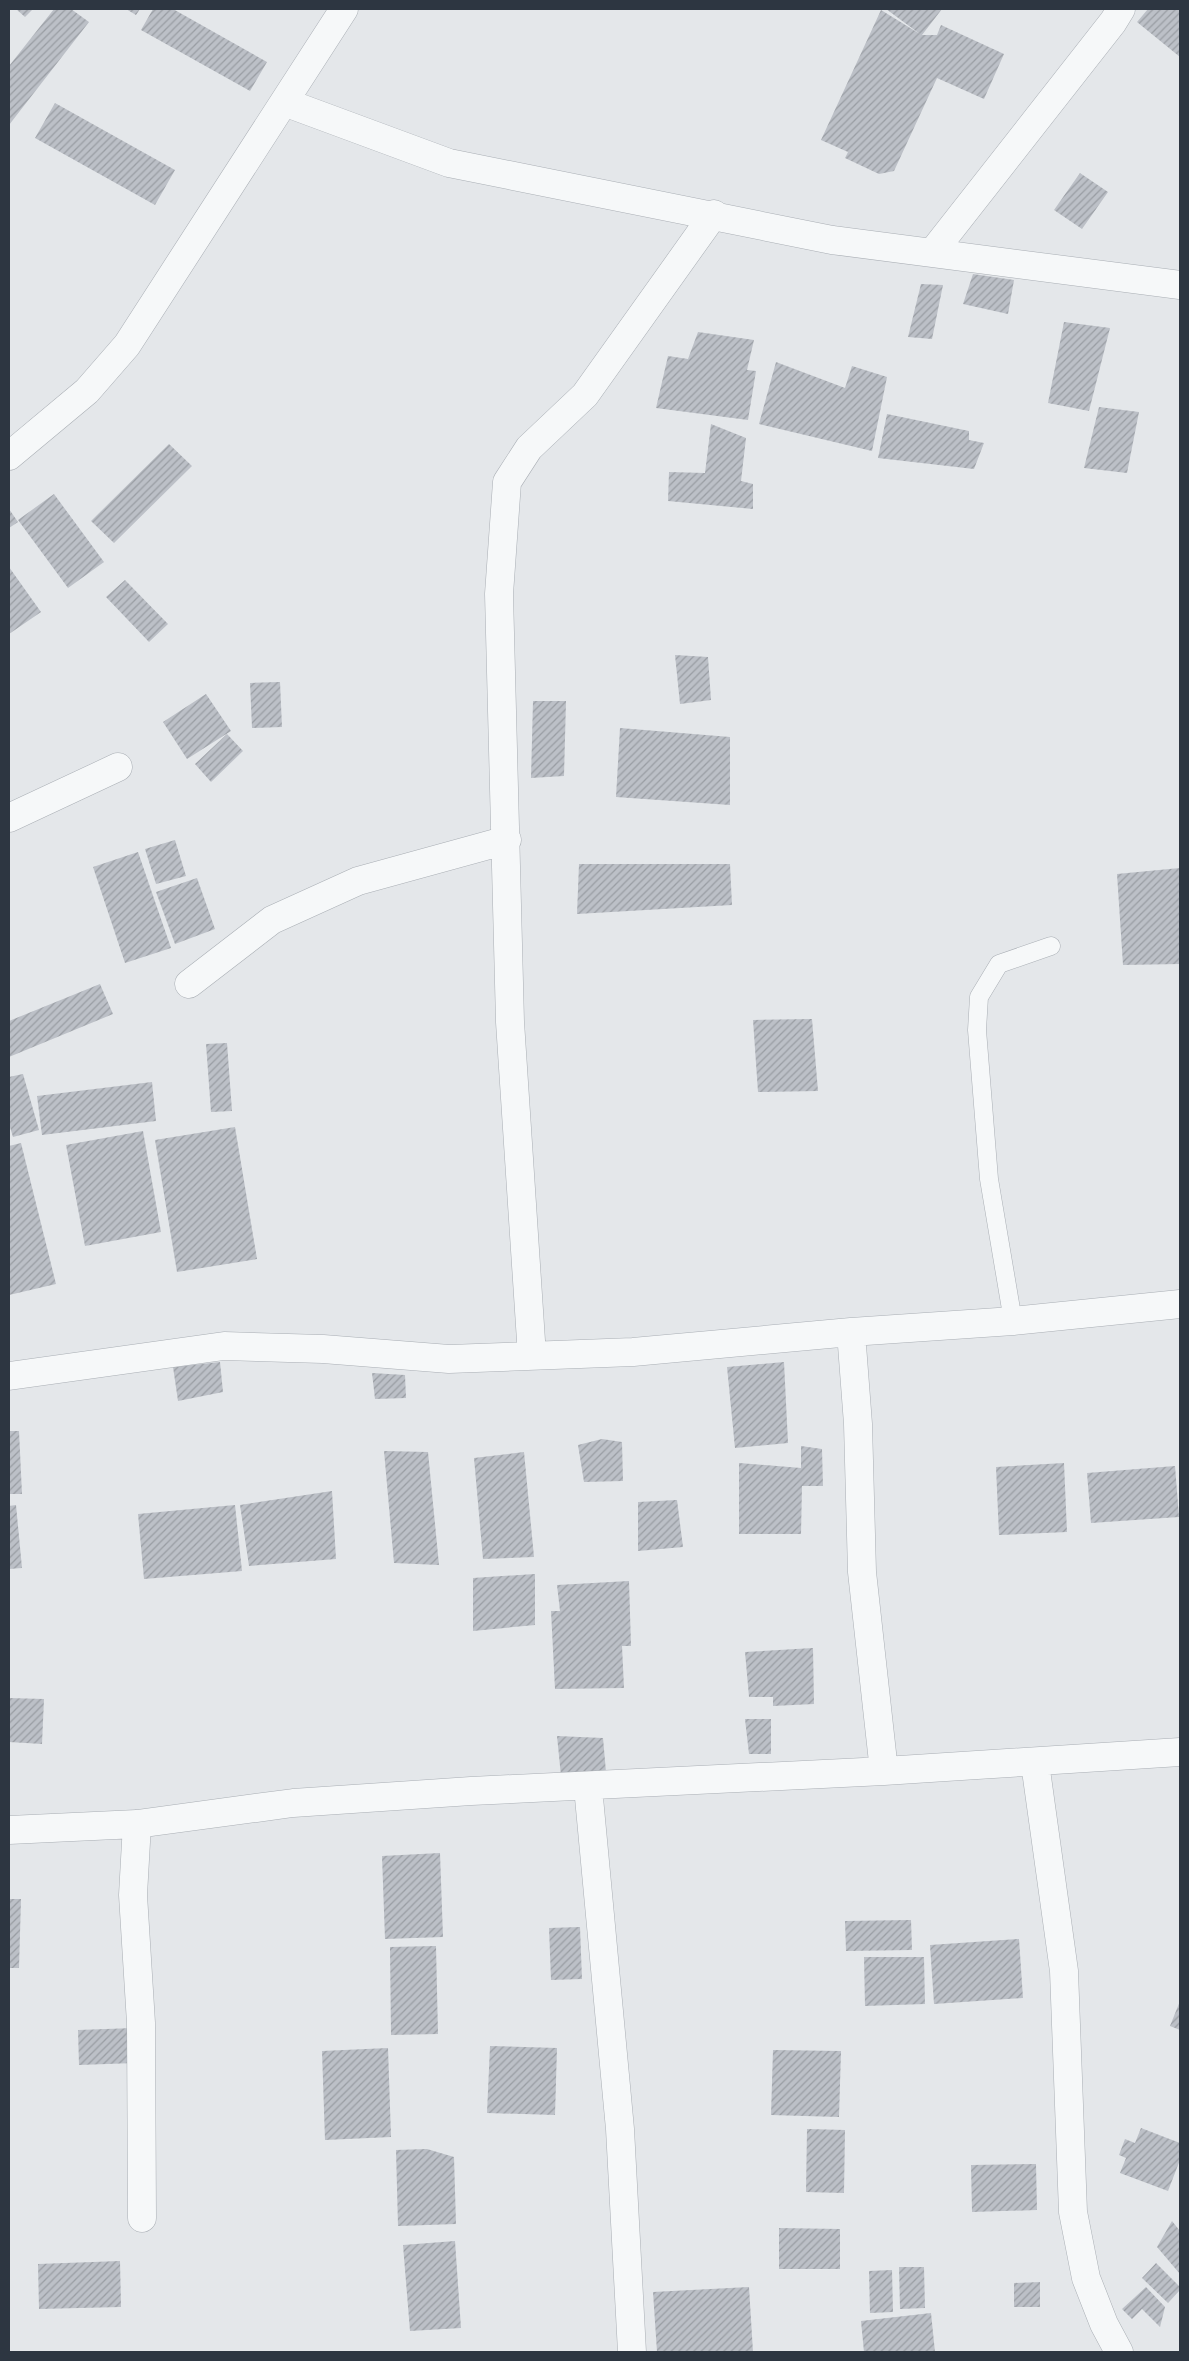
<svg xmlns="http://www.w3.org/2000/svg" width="1189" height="2361" viewBox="0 0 1189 2361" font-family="Cabin,sans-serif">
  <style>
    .building { fill: url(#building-hatch) }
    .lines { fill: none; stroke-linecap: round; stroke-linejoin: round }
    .lane-casing { stroke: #a9aeb4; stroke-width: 19 }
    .street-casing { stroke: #a9aeb4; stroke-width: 29 }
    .lane { stroke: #f6f8f9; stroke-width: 18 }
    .street { stroke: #f6f8f9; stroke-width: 28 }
  </style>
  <defs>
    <pattern id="building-hatch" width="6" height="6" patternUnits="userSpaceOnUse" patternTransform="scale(1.25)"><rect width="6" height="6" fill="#bcc0c7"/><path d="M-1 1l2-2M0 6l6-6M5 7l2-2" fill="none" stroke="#999da3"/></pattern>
  </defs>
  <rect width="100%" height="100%" fill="#e4e7ea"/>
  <path class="building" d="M 16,9 L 33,9 L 25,17 Z
    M 54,9 L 71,9 L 89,22 L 9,125 L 9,66 Z
    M 126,9 L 140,9 L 136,15 Z
    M 153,9 L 173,9 L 267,62 L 250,91 L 141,30 Z
    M 886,9 L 942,9 L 922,35 L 937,35 L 941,25 L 1004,54 L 984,99 L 937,78 L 894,171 L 879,174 L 845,158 L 848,152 L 821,140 L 881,10 L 920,34 Z
    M 1148,9 L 1180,9 L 1180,57 L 1137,22 Z
    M 55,103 L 175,170 L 155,205 L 35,138 Z
    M 1080,173 L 1108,192 L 1082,229 L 1054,210 Z
    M 973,274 L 1014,280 L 1008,314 L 963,304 Z
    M 921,284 L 943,285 L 932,339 L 908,337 Z
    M 1064,322 L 1110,328 L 1089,411 L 1048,403 Z
    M 698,332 L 754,340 L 747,370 L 756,371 L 748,420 L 656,408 L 668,356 L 688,359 Z
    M 776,362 L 845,388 L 852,366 L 887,377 L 872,451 L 759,424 Z
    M 1099,407 L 1139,412 L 1127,473 L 1084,468 Z
    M 887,414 L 969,431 L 969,440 L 984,443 L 974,469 L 878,458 Z
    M 711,424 L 746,438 L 741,481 L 753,484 L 753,509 L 668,501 L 669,472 L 705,473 Z
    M 169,444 L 192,466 L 114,543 L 91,521 Z
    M 54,494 L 104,562 L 68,588 L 18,520 Z
    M 9,509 L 18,522 L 9,528 Z
    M 9,567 L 41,612 L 9,634 Z
    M 125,580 L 168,624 L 149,642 L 106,597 Z
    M 675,655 L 708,657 L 711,700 L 680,704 Z
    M 280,682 L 282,727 L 252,728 L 250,683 Z
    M 206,694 L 231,731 L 187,759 L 163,722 Z
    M 533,701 L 566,701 L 564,776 L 531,778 Z
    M 620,728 L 730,737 L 730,805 L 616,797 Z
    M 227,734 L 243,751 L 211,782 L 195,764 Z
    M 175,840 L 186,876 L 156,884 L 145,849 Z
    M 138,852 L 171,948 L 125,963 L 93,867 Z
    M 579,864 L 730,864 L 732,905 L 577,914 Z
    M 1180,868 L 1180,964 L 1123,965 L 1117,874 Z
    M 197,878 L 215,929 L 175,944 L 156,892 Z
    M 100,984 L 113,1014 L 9,1057 L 9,1021 Z
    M 812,1019 L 818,1091 L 758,1092 L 753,1020 Z
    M 227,1043 L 232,1111 L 211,1112 L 206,1044 Z
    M 23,1074 L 39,1130 L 13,1137 L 9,1124 L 9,1077 Z
    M 152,1082 L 156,1121 L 42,1135 L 37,1096 Z
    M 235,1127 L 257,1259 L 177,1272 L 155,1140 Z
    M 143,1131 L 161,1232 L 85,1246 L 66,1145 Z
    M 21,1143 L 56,1284 L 9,1295 L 9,1146 Z
    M 220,1362 L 223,1392 L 178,1401 L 173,1367 Z
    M 784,1362 L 788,1443 L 735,1448 L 727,1367 Z
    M 372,1373 L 405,1375 L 406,1398 L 375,1399 Z
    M 9,1431 L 19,1431 L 22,1494 L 9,1494 Z
    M 602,1439 L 622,1442 L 623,1481 L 584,1482 L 578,1445 Z
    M 801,1446 L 822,1449 L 823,1486 L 802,1486 L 801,1534 L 739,1534 L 739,1463 L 801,1468 Z
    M 384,1451 L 428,1452 L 439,1565 L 394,1563 Z
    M 524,1452 L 534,1557 L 483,1559 L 474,1458 Z
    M 1064,1463 L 1067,1532 L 999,1535 L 996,1467 Z
    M 1175,1466 L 1179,1517 L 1091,1523 L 1087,1473 Z
    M 332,1491 L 336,1559 L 249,1566 L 240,1505 Z
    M 677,1500 L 683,1547 L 638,1551 L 638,1502 Z
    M 16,1505 L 22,1568 L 9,1569 L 9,1506 Z
    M 235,1505 L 242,1571 L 144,1579 L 138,1514 Z
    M 535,1574 L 535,1625 L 473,1631 L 473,1578 Z
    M 629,1581 L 631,1646 L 622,1646 L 624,1688 L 555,1689 L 551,1611 L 560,1611 L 557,1585 Z
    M 813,1648 L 814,1704 L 773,1706 L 773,1697 L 749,1697 L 745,1652 Z
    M 9,1698 L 44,1699 L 42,1744 L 9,1742 Z
    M 745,1719 L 771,1719 L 771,1754 L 749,1754 Z
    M 557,1736 L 603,1738 L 606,1772 L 561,1776 Z
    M 440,1853 L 443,1937 L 385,1939 L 382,1856 Z
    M 9,1899 L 21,1899 L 19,1968 L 9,1968 Z
    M 911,1920 L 912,1950 L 846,1951 L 845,1921 Z
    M 580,1927 L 582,1979 L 551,1980 L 549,1928 Z
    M 1019,1939 L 1023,1998 L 934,2004 L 930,1945 Z
    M 436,1946 L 438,2034 L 391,2035 L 390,1947 Z
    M 864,1957 L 924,1957 L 925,2004 L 865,2006 Z
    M 1180,2001 L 1180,2030 L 1170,2026 Z
    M 134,2028 L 135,2063 L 79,2065 L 78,2030 Z
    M 490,2046 L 557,2048 L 555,2115 L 487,2113 Z
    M 388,2048 L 391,2137 L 325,2140 L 322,2051 Z
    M 773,2050 L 841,2051 L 839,2117 L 771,2115 Z
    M 1141,2128 L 1180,2143 L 1180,2160 L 1168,2191 L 1120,2173 L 1126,2158 L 1119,2155 L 1125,2139 L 1135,2143 Z
    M 807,2129 L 845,2130 L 844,2193 L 806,2192 Z
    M 427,2149 L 454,2157 L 456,2224 L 398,2226 L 396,2150 Z
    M 1036,2164 L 1037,2210 L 972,2212 L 971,2165 Z
    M 1172,2221 L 1180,2231 L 1180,2274 L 1157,2247 Z
    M 779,2228 L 840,2229 L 840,2269 L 779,2269 Z
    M 455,2241 L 461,2328 L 410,2331 L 403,2245 Z
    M 120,2261 L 121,2307 L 39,2309 L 38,2264 Z
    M 1156,2263 L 1180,2287 L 1180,2290 L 1168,2303 L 1142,2278 Z
    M 899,2267 L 924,2267 L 925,2308 L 900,2309 Z
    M 892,2270 L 893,2312 L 870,2313 L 869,2271 Z
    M 1040,2282 L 1040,2307 L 1014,2307 L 1014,2283 Z
    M 749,2287 L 753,2352 L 657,2352 L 653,2292 Z
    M 1146,2287 L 1165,2307 L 1160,2327 L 1142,2309 L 1132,2319 L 1122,2309 Z
    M 931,2313 L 935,2352 L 864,2352 L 861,2321 Z"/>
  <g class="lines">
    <g class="lane-casing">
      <path id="lane" d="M 1013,1321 L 989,1179 L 977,1030 L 979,997 L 999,964 L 1051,946"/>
    </g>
    <g class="street-casing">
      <path id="street" d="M 284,102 L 449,163 L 832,240 L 1180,285
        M 932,253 L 1113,22 L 1121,9
        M 9,456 L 87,391 L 127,345 L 344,9
        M 9,818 L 118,767
        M 189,984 L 272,920 L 358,881 L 507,840
        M 851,1332 L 858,1424 L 862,1572 L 884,1771
        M 532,1356 L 510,1022 L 499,594 L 507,482 L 529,448 L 585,395 L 714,214
        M 9,1376 L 224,1346 L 323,1349 L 449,1359 L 633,1352 L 851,1332 L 1013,1321 L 1180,1304
        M 1035,1763 L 1064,1971 L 1073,2212 L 1086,2278 L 1104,2324 L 1119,2352
        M 588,1787 L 620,2129 L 632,2352
        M 137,1824 L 133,1895 L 141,2023 L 142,2218
        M 9,1830 L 137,1824 L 293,1803 L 471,1791 L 884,1771 L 1180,1752"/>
    </g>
    <use href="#lane" class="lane"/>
    <use href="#street" class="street"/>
  </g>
  <rect width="1189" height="2361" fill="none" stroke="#2d3641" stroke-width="20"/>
</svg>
